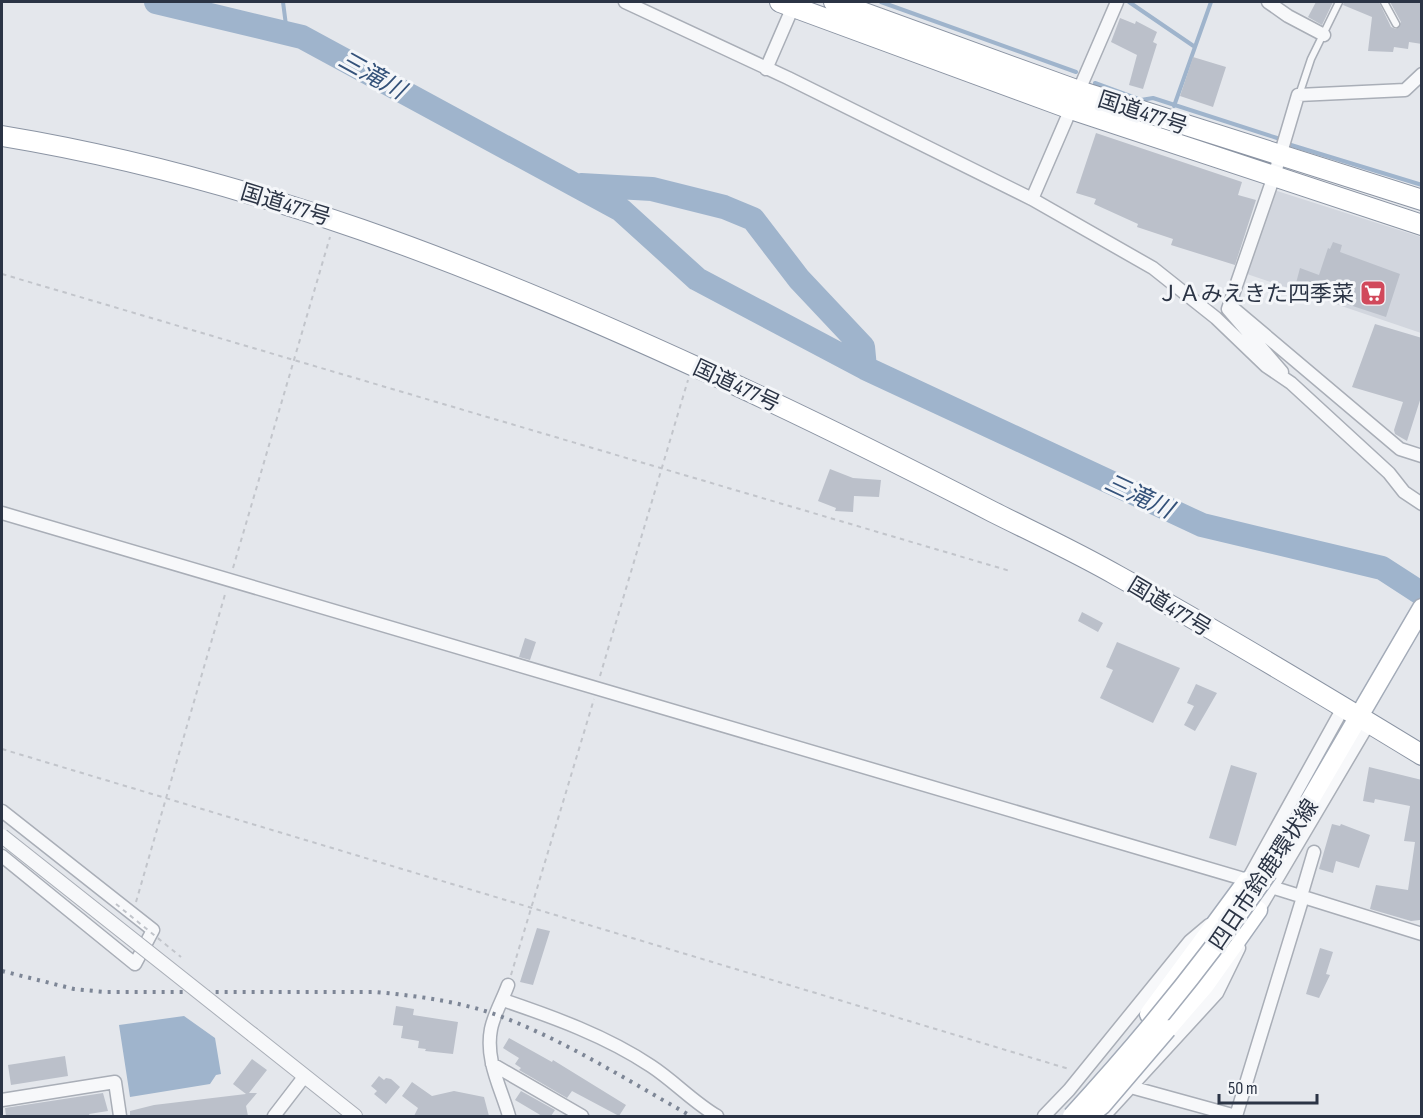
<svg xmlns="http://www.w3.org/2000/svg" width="1423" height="1118" viewBox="0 0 1423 1118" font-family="'Sofia Sans Condensed','Noto Sans JP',sans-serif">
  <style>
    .built { fill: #d2d6de }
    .water { fill: #9fb4cc }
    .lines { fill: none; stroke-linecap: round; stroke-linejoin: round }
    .stream { stroke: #9fb4cc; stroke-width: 4 }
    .river { stroke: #9fb4cc; stroke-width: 24 }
    .building { fill: #bbc0ca }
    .service-casing { stroke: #a9aeb7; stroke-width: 9 }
    .minor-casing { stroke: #a9aeb7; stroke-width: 15 }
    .tertiary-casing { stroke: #a9aeb7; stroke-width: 16 }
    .primary-casing { stroke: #a3abb8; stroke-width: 21 }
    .trunk-casing { stroke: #8b94a3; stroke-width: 22 }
    .path { stroke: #c2c5cb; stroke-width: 2; stroke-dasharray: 4.5 4.5; stroke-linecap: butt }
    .service { stroke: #f7f8fa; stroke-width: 6 }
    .minor { stroke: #f7f8fa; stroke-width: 12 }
    .tertiary { stroke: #f7f8fa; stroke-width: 14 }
    .primary { stroke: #fff; stroke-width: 18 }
    .trunk { stroke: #fff; stroke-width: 20 }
    .rail { stroke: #7d8696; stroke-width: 4; stroke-dasharray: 3 6; stroke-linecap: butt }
    .tertiary-bridge-casing { stroke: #a9aeb7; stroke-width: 16; stroke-linecap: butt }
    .primary-bridge-casing { stroke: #a3abb8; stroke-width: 21; stroke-linecap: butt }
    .path-bridge { stroke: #c2c5cb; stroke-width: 2; stroke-dasharray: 4.5 4.5; stroke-linecap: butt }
    .tertiary-bridge { stroke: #f7f8fa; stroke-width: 14 }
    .primary-bridge { stroke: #fff; stroke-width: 18 }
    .labels { text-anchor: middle; stroke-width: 6; stroke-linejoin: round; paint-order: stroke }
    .street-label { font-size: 22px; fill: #2b3445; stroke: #f4f6f9 }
    .poi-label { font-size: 22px; fill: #2b3445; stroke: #f4f6f9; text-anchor: end }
    .water-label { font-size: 24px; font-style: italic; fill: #34527a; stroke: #f4f6f9 }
  </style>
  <rect width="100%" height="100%" fill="#e4e7ec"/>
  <path class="built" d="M 1274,190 L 1421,237 L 1421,333 L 1247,274 Z"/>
  <path class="water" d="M 184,1016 L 215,1038 L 221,1074 L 216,1075 L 210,1084 L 130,1097 L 119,1025 Z"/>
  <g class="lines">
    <path class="stream" d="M 283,2 L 287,33
      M 881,2 L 1076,72
      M 1129,2 L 1195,47
      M 1095,83 L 1141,100 L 1153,98 L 1277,138
      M 1174,106 L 1211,2
      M 1291,145 L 1422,185"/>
    <path class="river" d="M 156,2 L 302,37 L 621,210 L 697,279 L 865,368 L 1202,525 L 1382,568 L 1422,594
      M 581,185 L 652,189 L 724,207 L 753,219 L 799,279 L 863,347 L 865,368"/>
  </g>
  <path class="building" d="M 1316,2 L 1333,2 L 1322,25 L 1308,17 Z
    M 1344,2 L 1379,2 L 1391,27 L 1396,29 L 1401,22 L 1390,2 L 1422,2 L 1422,44 L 1409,42 L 1408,49 L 1394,47 L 1393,52 L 1368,51 L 1372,17 L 1343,5 Z
    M 1120,18 L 1135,24 L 1136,21 L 1157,32 L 1153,42 L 1157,44 L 1143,89 L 1129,85 L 1137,55 L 1111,42 Z
    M 1193,57 L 1226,67 L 1213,107 L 1180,96 Z
    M 1096,133 L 1242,182 L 1238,195 L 1256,200 L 1235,265 L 1171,245 L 1173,239 L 1137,227 L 1138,224 L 1094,204 L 1096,199 L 1076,193 Z
    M 1333,242 L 1342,245 L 1340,252 L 1400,274 L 1386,317 L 1295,287 L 1300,268 L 1319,275 L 1328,248 L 1330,249 Z
    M 1375,324 L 1422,338 L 1422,394 L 1407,441 L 1395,434 L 1394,430 L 1403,402 L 1352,387 Z
    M 830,469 L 853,478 L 881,480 L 879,497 L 854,496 L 853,512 L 835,511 L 836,508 L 818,501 Z
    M 1082,612 L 1103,623 L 1098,632 L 1078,621 Z
    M 525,638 L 536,642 L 530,660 L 519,657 Z
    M 1117,642 L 1180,668 L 1153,723 L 1100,698 L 1113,670 L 1106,667 Z
    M 1196,684 L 1217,693 L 1195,731 L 1184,725 L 1194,706 L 1187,703 Z
    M 1231,765 L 1257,773 L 1236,846 L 1209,838 Z
    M 1369,767 L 1422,780 L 1420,920 L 1411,921 L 1370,909 L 1376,885 L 1408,890 L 1415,842 L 1404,841 L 1410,806 L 1375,799 L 1374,803 L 1363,801 Z
    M 1332,824 L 1340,826 L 1341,824 L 1370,835 L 1359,868 L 1336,861 L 1333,873 L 1319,869 Z
    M 537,928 L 550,931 L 533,985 L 520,982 Z
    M 1320,948 L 1333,952 L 1326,974 L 1330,975 L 1319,998 L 1306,994 Z
    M 396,1006 L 414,1009 L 413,1015 L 458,1022 L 453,1054 L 425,1051 L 426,1049 L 418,1048 L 419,1041 L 401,1038 L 403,1026 L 393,1025 Z
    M 509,1038 L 552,1062 L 553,1060 L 626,1105 L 619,1116 L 572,1091 L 567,1098 L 519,1070 L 521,1068 L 515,1064 L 519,1058 L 503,1048 Z
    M 65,1056 L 68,1076 L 11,1085 L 8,1065 Z
    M 252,1059 L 267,1070 L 249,1093 L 257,1093 L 246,1106 L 248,1116 L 130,1116 L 130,1111 L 154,1105 L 246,1094 L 233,1084 Z
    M 379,1076 L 384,1080 L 386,1078 L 391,1079 L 400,1087 L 386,1104 L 374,1094 L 377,1091 L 371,1086 Z
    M 412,1082 L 432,1096 L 454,1091 L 484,1097 L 489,1116 L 414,1116 L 418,1108 L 402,1096 Z
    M 521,1091 L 555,1110 L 551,1116 L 542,1116 L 515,1100 Z
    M 103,1093 L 108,1111 L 89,1114 L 90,1116 L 6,1116 L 5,1108 Z"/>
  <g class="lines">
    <g class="service-casing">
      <path id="service" d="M 1384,2 L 1396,24
        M 1299,95 L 1311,59 L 1339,2"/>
    </g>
    <g class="minor-casing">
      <path id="minor" d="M 625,2 L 788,78 L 1032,199 L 1153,268 L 1216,318 L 1266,366 L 1291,383 L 1389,473 L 1404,492 L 1422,504
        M 1268,2 L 1288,16 L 1324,35
        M 766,69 L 795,2
        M 1032,199 L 1117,2
        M 1233,308 L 1400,449 L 1422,456
        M 1282,372 L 1228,309 L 1274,176 L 1298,95 L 1405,90 L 1422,74
        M 2,513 L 1281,890 L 1422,934
        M 2,811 L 153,930 L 135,964 L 2,856
        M 1247,881 L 1343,708
        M 1301,896 L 1314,852
        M 1255,916 L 1369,723
        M 508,985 C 503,999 494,1014 491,1029 C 485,1060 501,1088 509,1116
        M 503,1000 C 553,1017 606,1036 651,1066 C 674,1081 693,1102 717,1116
        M 492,1064 L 582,1116
        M 1127,1086 L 1236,1116
        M 2,1100 L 115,1082 L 120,1116
        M 274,1116 L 304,1077
        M 1044,1116 L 1069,1090 L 1190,941 L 1209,925
        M 1104,1116 L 1217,993 L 1239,948
        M 1236,1116 L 1303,897"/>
    </g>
    <g class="tertiary-casing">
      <path id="tertiary" d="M 253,1035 L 355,1116"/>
    </g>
    <g class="primary-casing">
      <path id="primary" d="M 1268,872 L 1422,608
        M 1149,1014 L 1247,881
        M 1167,1029 L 1205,985 L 1258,910"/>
    </g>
    <g class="trunk-casing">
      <path id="trunk" d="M 780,2 L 1071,109 L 1422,225
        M 834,2 L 1079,91 L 1422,200
        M 2,136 C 250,177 477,266 705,371 C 802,415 898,463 993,512 C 1035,533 1078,553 1118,576 C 1221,633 1322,694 1422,755"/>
    </g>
    <path class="path" d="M 2,274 L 1010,571
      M 233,568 L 330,237
      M 600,676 L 688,380
      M 2,749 L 1069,1069
      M 136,902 L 226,591
      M 511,975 L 594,699"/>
    <use href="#service" class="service"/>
    <use href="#minor" class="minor"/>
    <use href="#tertiary" class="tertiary"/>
    <use href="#primary" class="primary"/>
    <use href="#trunk" class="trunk"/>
    <path class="rail" d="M 2,971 L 74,989 L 105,992 L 376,992 C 417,996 458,1001 497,1015 C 565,1040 628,1081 691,1116"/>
    <g class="tertiary-bridge-casing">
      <path id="tertiary-bridge" d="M 2,836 L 253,1035"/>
    </g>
    <g class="primary-bridge-casing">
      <path id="primary-bridge" d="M 1072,1116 C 1143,1039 1208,959 1268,872
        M 1088,1116 L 1102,1105 L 1167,1029"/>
    </g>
    <path class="path-bridge" d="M 116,904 L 181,957"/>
    <use href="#tertiary-bridge" class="tertiary-bridge"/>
    <use href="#primary-bridge" class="primary-bridge"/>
  </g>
  <defs>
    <g id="supermarket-square" transform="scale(1.35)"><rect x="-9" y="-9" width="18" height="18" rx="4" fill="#d1495b" stroke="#f4f6f9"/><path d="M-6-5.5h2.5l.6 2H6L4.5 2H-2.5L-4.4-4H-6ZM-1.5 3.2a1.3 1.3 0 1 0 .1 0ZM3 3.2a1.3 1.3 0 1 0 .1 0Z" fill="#fff"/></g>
  </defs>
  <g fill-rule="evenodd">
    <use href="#supermarket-square" x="1373" y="293"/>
  </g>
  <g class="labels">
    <g class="street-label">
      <text transform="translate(1143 112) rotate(18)" y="8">国道477号</text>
      <text transform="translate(286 204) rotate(17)" y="8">国道477号</text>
      <text transform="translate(737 385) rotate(25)" y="8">国道477号</text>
      <text transform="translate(1170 606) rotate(31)" y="8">国道477号</text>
      <text transform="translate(1263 874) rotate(-56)" y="8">四日市鈴鹿環状線</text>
    </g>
    <g class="poi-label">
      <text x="1354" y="301">ＪＡみえきた四季菜</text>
    </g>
    <g class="water-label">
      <text transform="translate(372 75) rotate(29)" y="8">三滝川</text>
      <text transform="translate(1139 496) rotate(25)" y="8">三滝川</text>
    </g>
  </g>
  <rect width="1423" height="1118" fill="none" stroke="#2b3445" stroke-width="6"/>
  <path d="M1219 1094v9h98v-9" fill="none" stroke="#2b3445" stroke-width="3"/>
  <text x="1228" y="1094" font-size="18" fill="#2b3445" stroke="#f4f6f9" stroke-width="4.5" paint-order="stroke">50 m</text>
</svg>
